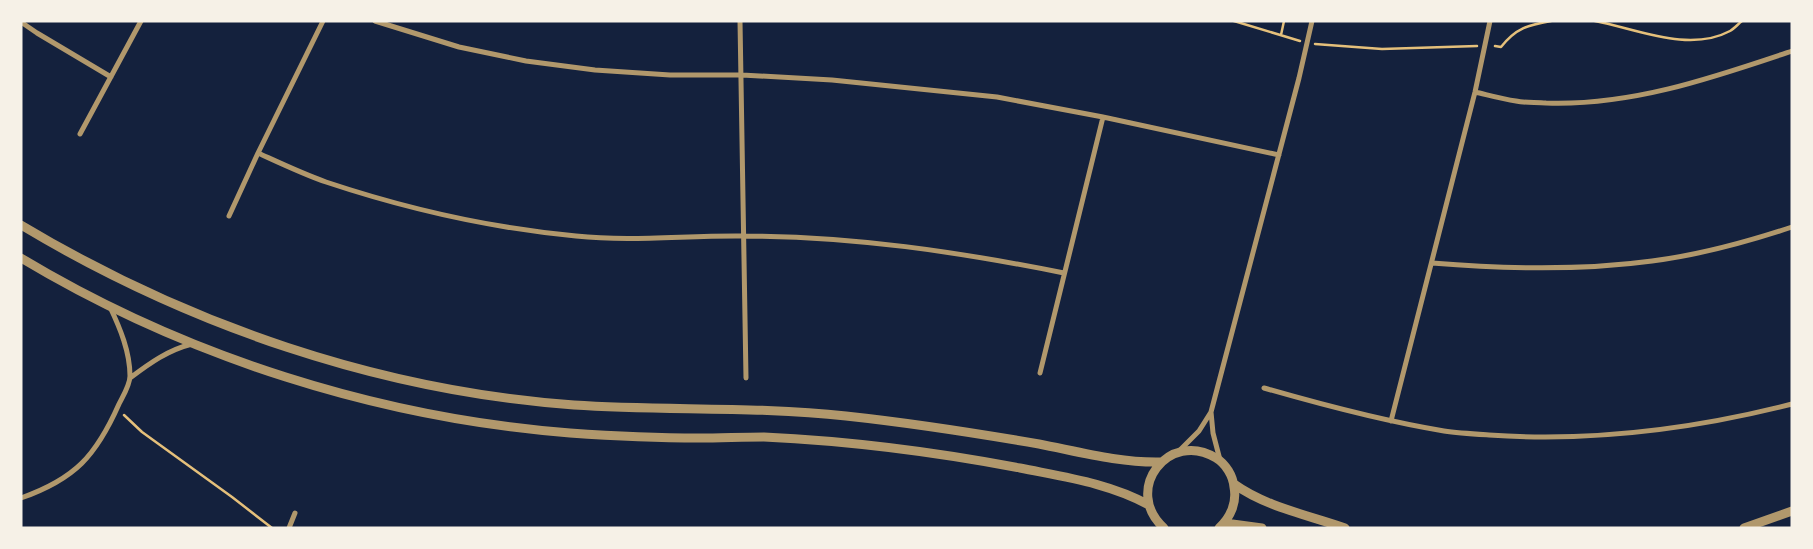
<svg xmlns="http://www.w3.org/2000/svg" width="1813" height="549" viewBox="0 0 1813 549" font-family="Mulish,sans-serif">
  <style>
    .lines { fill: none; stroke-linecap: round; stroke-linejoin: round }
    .path { stroke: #e5c07b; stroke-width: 2.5 }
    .minor { stroke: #b1986c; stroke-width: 5 }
    .tertiary { stroke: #b1986c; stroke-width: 9 }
  </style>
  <rect width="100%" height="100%" fill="#14213d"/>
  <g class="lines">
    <path class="path" d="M 1234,21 L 1300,41
      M 1595,21 C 1637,29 1689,53 1730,31 C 1734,29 1738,24 1742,21
      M 1281,35 L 1284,21
      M 1315,44 L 1382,49 L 1477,46
      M 1495,46 L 1501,47 C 1516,28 1528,25 1551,21
      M 124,415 L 142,432 L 232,497 L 272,528"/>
    <path class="minor" d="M 375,21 L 459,47 L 526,61 L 595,70 L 670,75 L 742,75 L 832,80 L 997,97 L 1103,117 L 1279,155
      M 740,21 L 746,378
      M 21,22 L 37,33 L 111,77
      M 1475,92 C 1488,95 1502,99 1516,101 C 1526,103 1536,102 1546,103 C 1631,106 1712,78 1792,51
      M 80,134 L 141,21
      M 258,153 C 280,163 303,174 326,182 C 407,209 491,228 576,236 C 632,242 688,235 745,236 C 852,236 959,252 1064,273
      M 229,216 L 258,153 L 323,21
      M 1432,263 C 1505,269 1579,271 1652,261 C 1699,255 1747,242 1792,227
      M 1040,373 L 1103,117
      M 130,378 C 150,363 168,350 192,344
      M 1264,388 C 1323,405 1382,421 1444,431 C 1458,433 1474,434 1489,435 C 1590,442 1694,429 1792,404
      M 1211,412 L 1213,433 L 1220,460
      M 1391,421 L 1475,92 L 1490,21
      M 1179,451 L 1199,431 L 1211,412 L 1299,78 L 1312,21
      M 21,498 C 75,479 96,456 119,404 C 123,396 130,385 130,376 C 130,352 120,328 110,307
      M 289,528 L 295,513"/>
    <path class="tertiary" d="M 21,225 C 188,325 379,391 574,405 C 664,411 755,406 846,416 C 911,423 975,433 1039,444 C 1080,452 1120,463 1161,462
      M 21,258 C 186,357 379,418 570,433 C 613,436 656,438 699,438 C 721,438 742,437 764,437 C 849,441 936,452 1020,468 C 1064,477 1109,483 1149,505
      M 1234,484 C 1266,507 1308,515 1345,528
      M 1225,523 L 1262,528
      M 1164,528 C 1122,490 1169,429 1216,458 C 1226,464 1233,476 1234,487 C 1237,502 1231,517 1219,528
      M 1744,528 L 1792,511"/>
  </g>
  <rect width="1813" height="549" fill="none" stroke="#f6f1e7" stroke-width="45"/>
</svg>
